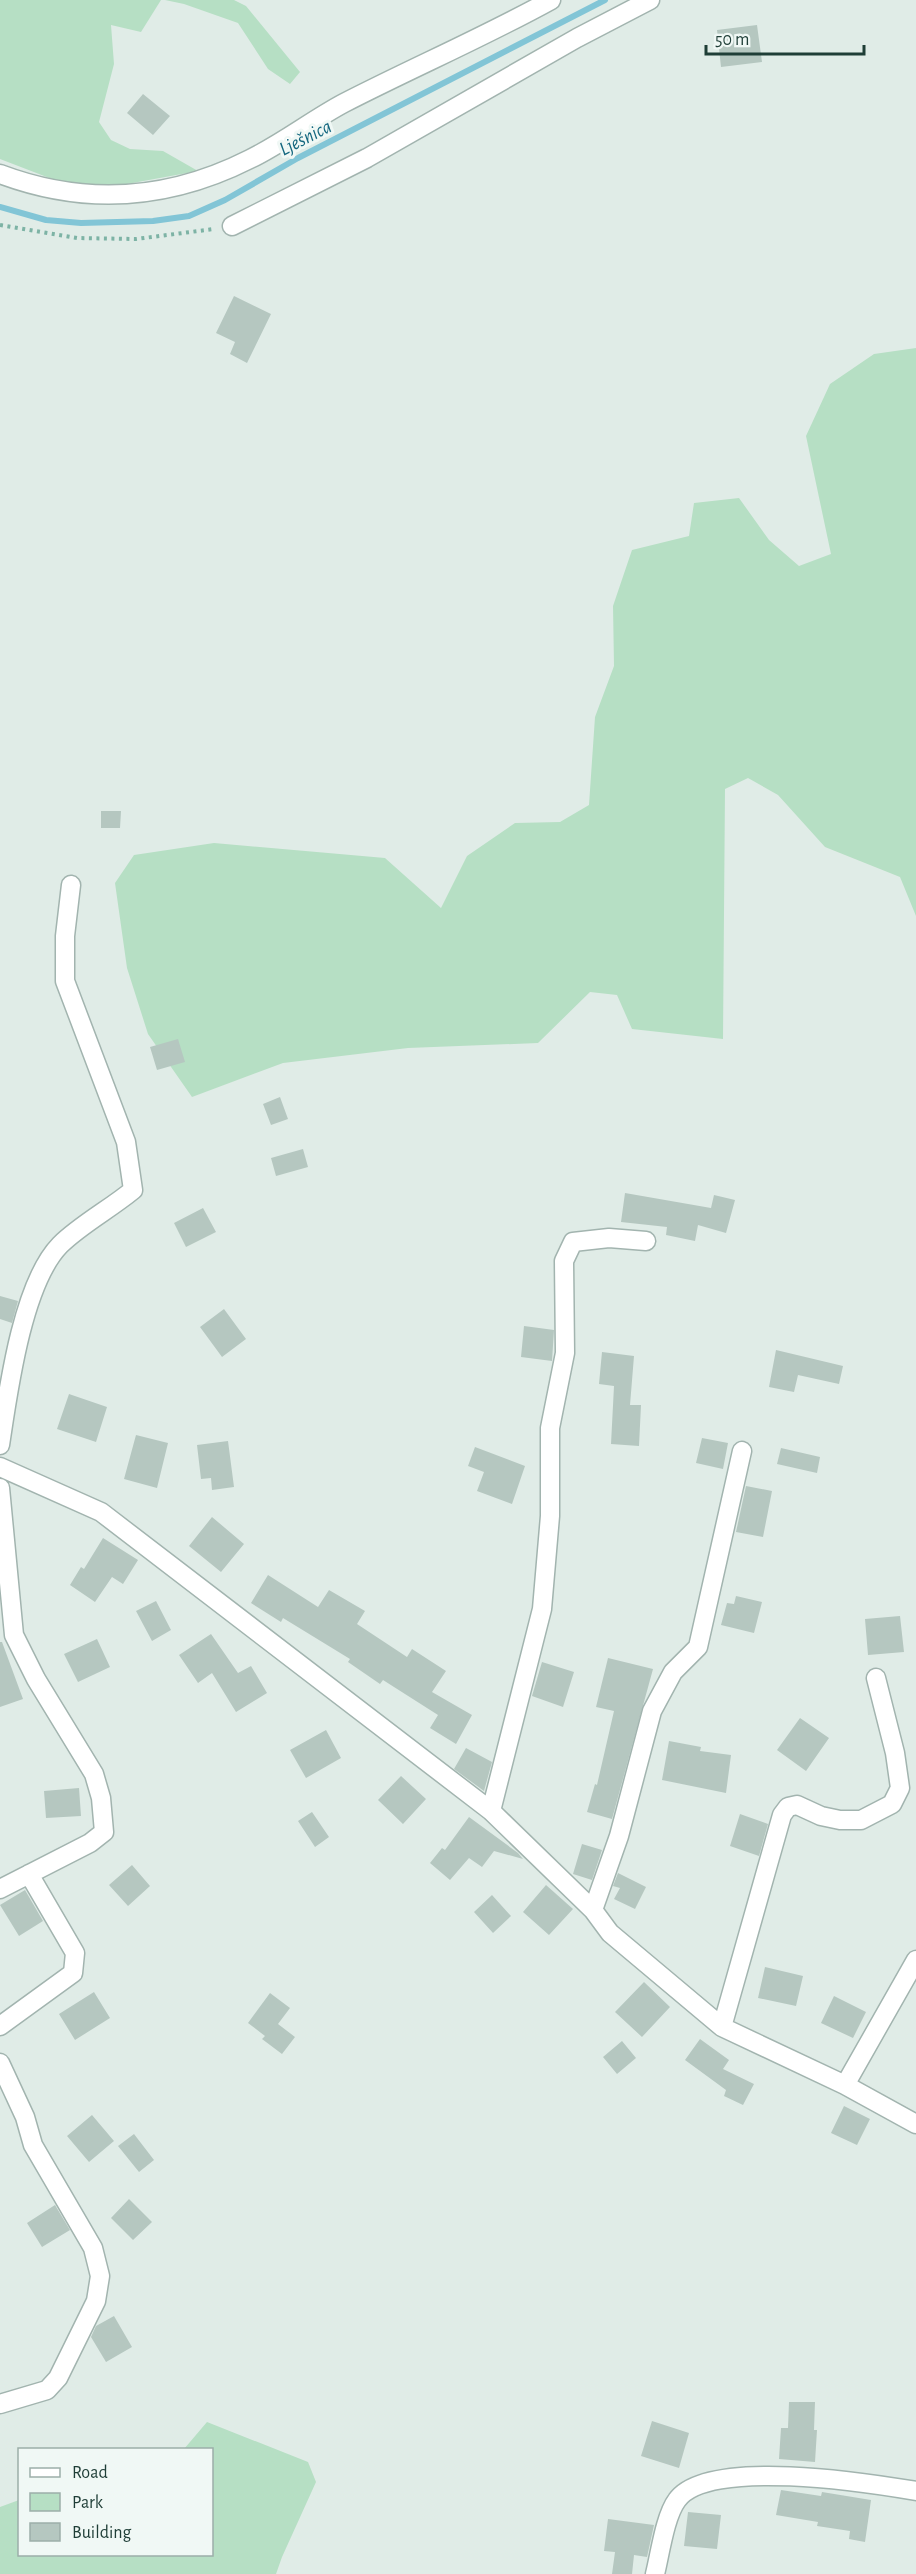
<svg xmlns="http://www.w3.org/2000/svg" width="916" height="2574" viewBox="0 0 916 2574" font-family="'Alegreya Sans',sans-serif">
  <style>
    .green { fill: #b6dfc4 }
    .lines { fill: none; stroke-linecap: round; stroke-linejoin: round }
    .stream { stroke: #82c5d6; stroke-width: 6 }
    .building { fill: #b5c7c0 }
    .street-casing { stroke: #a2b4af; stroke-width: 21 }
    .path { stroke: #7db3a5; stroke-width: 4; stroke-dasharray: 3 4.5; stroke-linecap: butt }
    .street { stroke: #fff; stroke-width: 18 }
    .labels { text-anchor: middle; stroke-width: 6; stroke-linejoin: round; paint-order: stroke }
    .water-label { font-size: 20px; font-style: italic; fill: #14677f; stroke: #f0f8f5 }
  </style>
  <rect width="100%" height="100%" fill="#e0ece7"/>
  <path class="green" d="M 0,0 L 161,0 L 141,32 L 111,25 L 114,64 L 99,122 L 111,140 L 130,149 L 163,151 L 198,171 L 116,186 L 65,184 L 0,159 Z
    M 165,0 L 234,0 L 246,6 L 300,72 L 290,84 L 268,69 L 238,23 L 184,4 Z
    M 916,348 L 916,916 L 900,877 L 825,847 L 778,795 L 748,778 L 725,789 L 723,1039 L 632,1029 L 617,995 L 590,992 L 538,1043 L 408,1048 L 283,1063 L 192,1097 L 148,1034 L 127,968 L 115,883 L 134,855 L 214,843 L 385,858 L 441,908 L 467,856 L 515,823 L 560,822 L 589,805 L 595,717 L 614,666 L 613,606 L 632,550 L 689,536 L 694,503 L 739,498 L 769,540 L 799,566 L 831,554 L 806,436 L 830,384 L 874,354 Z
    M 207,2422 L 308,2462 L 316,2482 L 282,2557 L 276,2574 L 0,2574 L 0,2507 L 19,2500 L 20,2554 L 212,2554 L 212,2450 L 184,2449 Z"/>
  <g class="lines">
    <path class="stream" d="M 0,207 L 46,220 L 81,223 L 153,221 L 189,216 L 225,200 L 298,158 L 605,0"/>
  </g>
  <path class="building" d="M 757,25 L 762,62 L 721,67 L 717,30 Z
    M 143,94 L 170,116 L 153,135 L 127,113 Z
    M 234,296 L 271,314 L 247,363 L 230,354 L 235,342 L 216,333 Z
    M 101,811 L 121,811 L 120,828 L 101,828 Z
    M 178,1039 L 185,1062 L 157,1070 L 150,1047 Z
    M 280,1097 L 288,1119 L 271,1125 L 263,1104 Z
    M 303,1149 L 308,1167 L 276,1176 L 271,1158 Z
    M 625,1193 L 711,1208 L 714,1195 L 735,1200 L 726,1233 L 698,1225 L 695,1241 L 666,1235 L 667,1227 L 621,1222 Z
    M 203,1208 L 216,1232 L 186,1247 L 174,1223 Z
    M 0,1296 L 18,1301 L 12,1323 L 0,1319 Z
    M 224,1309 L 246,1339 L 222,1357 L 200,1327 Z
    M 524,1326 L 554,1330 L 552,1361 L 521,1357 Z
    M 776,1350 L 843,1366 L 839,1384 L 798,1375 L 794,1392 L 769,1387 Z
    M 602,1352 L 634,1356 L 630,1405 L 641,1405 L 639,1446 L 611,1444 L 614,1386 L 599,1384 Z
    M 69,1394 L 107,1407 L 96,1442 L 57,1429 Z
    M 136,1435 L 168,1443 L 157,1488 L 124,1479 Z
    M 702,1438 L 728,1443 L 723,1469 L 696,1463 Z
    M 228,1441 L 234,1487 L 212,1490 L 211,1478 L 201,1479 L 197,1445 Z
    M 475,1447 L 525,1466 L 512,1504 L 477,1491 L 484,1472 L 468,1466 Z
    M 781,1448 L 820,1457 L 817,1473 L 777,1464 Z
    M 746,1486 L 772,1491 L 763,1537 L 736,1532 Z
    M 212,1517 L 244,1544 L 221,1572 L 189,1546 Z
    M 103,1538 L 138,1560 L 123,1584 L 112,1577 L 95,1602 L 70,1585 L 81,1567 L 84,1569 Z
    M 268,1575 L 318,1607 L 329,1590 L 365,1611 L 357,1624 L 407,1657 L 412,1649 L 446,1671 L 432,1692 L 472,1715 L 456,1744 L 430,1728 L 438,1715 L 383,1680 L 380,1684 L 348,1662 L 350,1659 L 283,1618 L 281,1622 L 251,1603 Z
    M 736,1596 L 762,1602 L 754,1633 L 721,1625 L 727,1603 L 734,1604 Z
    M 156,1601 L 171,1630 L 152,1641 L 136,1611 Z
    M 900,1616 L 904,1652 L 868,1655 L 865,1619 Z
    M 211,1634 L 238,1673 L 251,1666 L 267,1693 L 236,1712 L 212,1673 L 198,1683 L 179,1655 Z
    M 97,1639 L 110,1667 L 78,1682 L 64,1654 Z
    M 0,1642 L 2,1642 L 23,1699 L 0,1707 Z
    M 608,1658 L 653,1669 L 612,1819 L 587,1812 L 595,1784 L 597,1785 L 614,1711 L 596,1707 Z
    M 542,1662 L 574,1672 L 563,1707 L 532,1696 Z
    M 800,1718 L 829,1738 L 806,1771 L 777,1750 Z
    M 326,1730 L 341,1758 L 306,1778 L 290,1750 Z
    M 669,1741 L 701,1747 L 700,1751 L 731,1755 L 726,1793 L 662,1780 Z
    M 466,1748 L 492,1762 L 484,1791 L 454,1769 Z
    M 401,1776 L 426,1799 L 403,1824 L 378,1800 Z
    M 79,1788 L 81,1816 L 46,1818 L 44,1791 Z
    M 312,1812 L 329,1837 L 315,1847 L 298,1821 Z
    M 740,1814 L 768,1824 L 759,1856 L 730,1846 Z
    M 469,1817 L 518,1853 L 523,1859 L 494,1851 L 482,1867 L 469,1858 L 450,1880 L 430,1863 L 442,1848 L 445,1850 Z
    M 582,1844 L 602,1850 L 592,1880 L 573,1874 Z
    M 132,1865 L 150,1886 L 128,1906 L 109,1885 Z
    M 618,1873 L 646,1887 L 635,1909 L 614,1899 L 620,1888 L 613,1886 Z
    M 546,1885 L 573,1909 L 549,1935 L 523,1912 Z
    M 25,1890 L 43,1921 L 19,1936 L 0,1905 Z
    M 492,1895 L 511,1916 L 493,1933 L 474,1912 Z
    M 765,1967 L 803,1976 L 796,2006 L 758,1998 Z
    M 644,1982 L 670,2007 L 642,2037 L 615,2012 Z
    M 94,1992 L 110,2018 L 75,2040 L 59,2014 Z
    M 270,1993 L 290,2008 L 278,2024 L 295,2037 L 282,2054 L 262,2039 L 265,2036 L 248,2023 Z
    M 834,1996 L 866,2012 L 853,2038 L 821,2023 Z
    M 700,2039 L 729,2060 L 723,2069 L 754,2084 L 743,2105 L 724,2096 L 726,2090 L 685,2060 Z
    M 622,2041 L 636,2058 L 617,2074 L 603,2057 Z
    M 844,2106 L 870,2119 L 857,2145 L 831,2133 Z
    M 92,2115 L 114,2141 L 89,2162 L 67,2136 Z
    M 134,2134 L 154,2160 L 139,2172 L 118,2146 Z
    M 129,2199 L 152,2222 L 133,2240 L 111,2218 Z
    M 55,2205 L 70,2230 L 42,2247 L 27,2223 Z
    M 114,2316 L 132,2347 L 106,2362 L 91,2337 L 96,2326 Z
    M 789,2402 L 815,2402 L 814,2430 L 817,2430 L 815,2462 L 779,2459 L 781,2428 L 788,2428 Z
    M 652,2421 L 689,2433 L 679,2468 L 641,2456 Z
    M 781,2490 L 821,2496 L 822,2492 L 871,2500 L 865,2542 L 849,2539 L 850,2531 L 817,2526 L 818,2522 L 776,2515 Z
    M 688,2512 L 721,2515 L 717,2549 L 684,2546 Z
    M 608,2519 L 654,2525 L 647,2557 L 634,2555 L 632,2574 L 612,2574 L 615,2552 L 604,2551 Z"/>
  <g class="lines">
    <g class="street-casing">
      <path id="street" d="M 0,174 C 85,206 169,200 250,159 C 283,143 312,120 344,103 C 412,68 484,37 551,0
        M 232,226 L 367,158 L 577,38 L 650,0
        M 0,1445 C 8,1392 22,1284 60,1245 C 80,1225 110,1209 133,1190 L 126,1142 L 65,981 L 65,936 L 71,885
        M 0,1467 L 101,1512 L 491,1811 L 593,1910 L 610,1933 L 722,2027 L 845,2085 L 916,2124
        M 0,1488 L 14,1635 L 36,1679 L 94,1774 L 101,1798 L 104,1832 L 90,1843 L 0,1889
        M 491,1811 L 542,1609 L 550,1516 L 550,1428 L 565,1353 L 564,1261 L 573,1242 L 609,1238 L 646,1241
        M 593,1910 L 619,1836 L 652,1711 L 673,1672 L 698,1647 L 742,1451
        M 0,2026 L 73,1973 L 75,1953 L 29,1874
        M 722,2027 L 782,1815 L 788,1807 L 797,1805 L 821,1816 L 840,1820 L 861,1820 L 892,1804 L 900,1788 L 895,1753 L 876,1678
        M 0,2063 L 25,2117 L 33,2145 L 93,2248 L 100,2276 L 96,2301 L 58,2378 L 47,2390 L 0,2404
        M 845,2085 L 916,1960
        M 655,2574 C 660,2554 665,2516 677,2500 C 707,2457 869,2483 916,2491"/>
    </g>
    <path class="path" d="M 0,225 L 77,238 L 136,239 L 214,229"/>
    <use href="#street" class="street"/>
  </g>
  <g class="labels">
    <g class="water-label">
      <text transform="translate(305 137) rotate(-27)" y="7">Lješnica</text>
    </g>
  </g>
  <rect x="18" y="2448" width="195" height="108" fill="#f0f8f5" stroke="#9caea9" stroke-width="1.5"/>
  <rect x="30" y="2468" width="30" height="9" fill="#ffffff" stroke="#9caea9" stroke-width="1.5"/>
  <text x="72" y="2478" font-size="18" fill="#1f3e37">Road</text>
  <rect x="30" y="2493" width="30" height="18" fill="#b6dfc4" stroke="#9caea9" stroke-width="1.5"/>
  <text x="72" y="2508" font-size="18" fill="#1f3e37">Park</text>
  <rect x="30" y="2523" width="30" height="18" fill="#b5c7c0" stroke="#9caea9" stroke-width="1.5"/>
  <text x="72" y="2538" font-size="18" fill="#1f3e37">Building</text>
  <path d="M706 45v9h158v-9" fill="none" stroke="#1f3e37" stroke-width="3"/>
  <text x="715" y="45" font-size="18" fill="#1f3e37" stroke="#f0f8f5" stroke-width="4.5" paint-order="stroke">50 m</text>
</svg>
